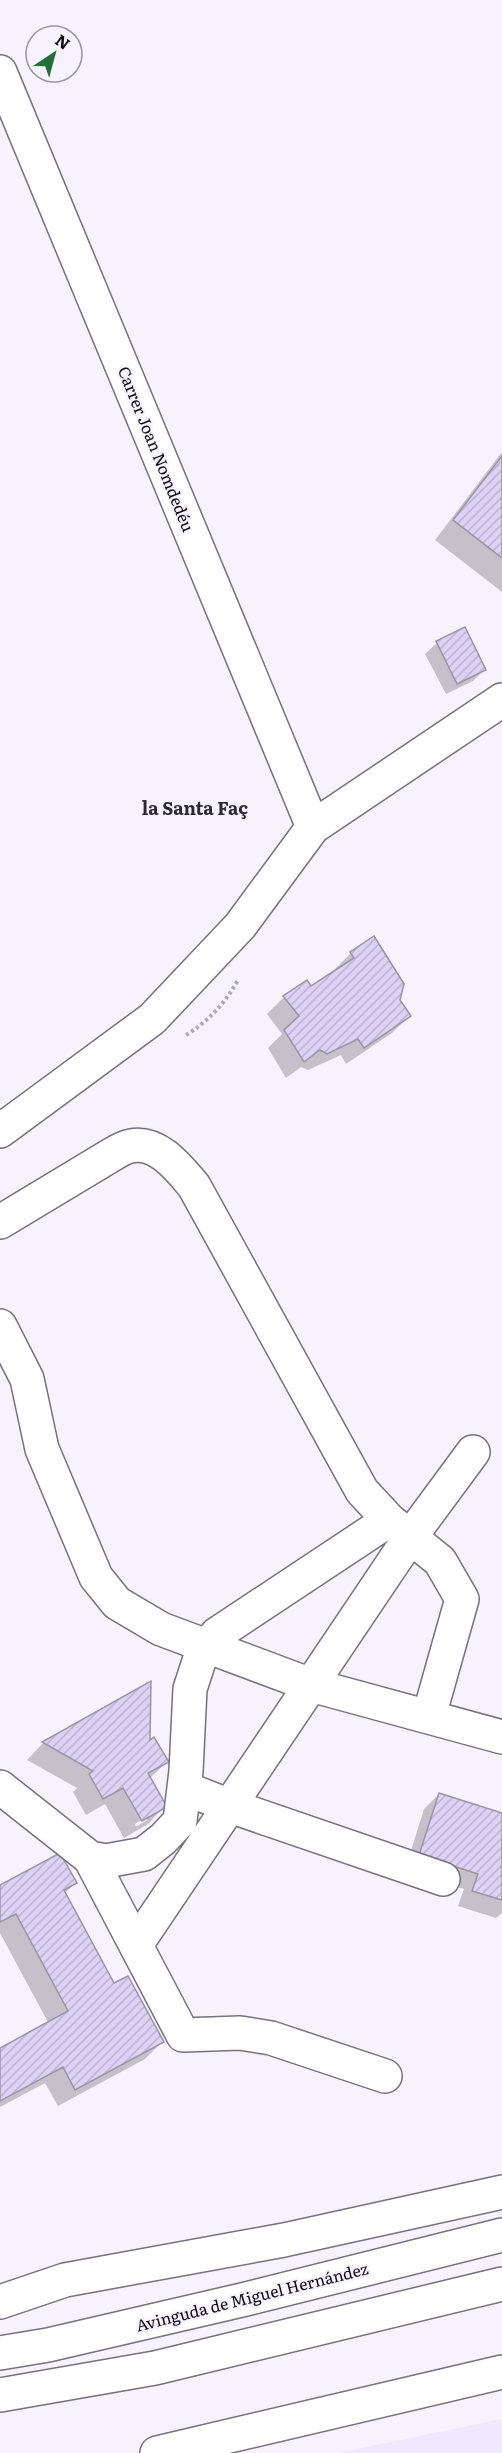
<svg xmlns="http://www.w3.org/2000/svg" width="502" height="2453" viewBox="0 0 502 2453" font-family="Literata,serif">
  <style>
    .built { fill: #efe8fe }
    .shadow { fill: #0003; fill-rule: evenodd }
    .building { fill: url(#building-hatch); stroke: #9995a2; stroke-width: 1.5 }
    .lines { fill: none; stroke-linecap: round; stroke-linejoin: round }
    .minor-casing { stroke: #75717d; stroke-width: 36 }
    .major-casing { stroke: #75717d; stroke-width: 36 }
    .path { stroke: #aeaab4; stroke-width: 4; stroke-dasharray: 3 3; stroke-linecap: butt }
    .minor { stroke: #fff; stroke-width: 33 }
    .major { stroke: #fff; stroke-width: 33 }
    .labels { text-anchor: middle; stroke-width: 4.5; stroke-linejoin: round; paint-order: stroke }
    .street-label { font-size: 16px; fill: #0e0c11; stroke: #f6f2fe }
    .neighbourhood-label { font-size: 18px; font-weight: bold; fill: #2c2933; stroke: #f6f2fe }
  </style>
  <defs>
    <pattern id="building-hatch" width="6" height="6" patternUnits="userSpaceOnUse" patternTransform="scale(1.5)"><rect width="6" height="6" fill="#ddd1f6"/><path d="M-1 1l2-2M0 6l6-6M5 7l2-2" fill="none" stroke="#bcb2d2"/></pattern>
  </defs>
  <rect width="100%" height="100%" fill="#f6f2fe"/>
  <path class="built" d="M 502,2419 L 502,2453 L 338,2453 Z"/>
  <path class="shadow" d="M 502,452 L 502,592 L 435,540 Z
    M 464,629 L 484,670 L 473,681 L 446,694 L 425,654 L 437,643 Z
    M 351,953 L 398,1000 L 409,1016 L 392,1033 L 346,1064 L 341,1055 L 308,1070 L 301,1067 L 286,1078 L 268,1048 L 282,1034 L 267,1014 L 284,997 L 310,988 L 335,972 L 334,970 Z
    M 150,1683 L 149,1743 L 167,1762 L 149,1779 L 165,1806 L 148,1824 L 124,1838 L 105,1804 L 86,1815 L 73,1792 L 77,1788 L 27,1760 L 43,1743 ZM 147,1817 L 147,1820 L 136,1827 L 135,1824 Z
    M 439,1794 L 502,1814 L 502,1913 L 496,1918 L 458,1906 L 464,1889 L 405,1870 L 424,1809 Z
    M 75,1883 L 64,1894 L 114,1985 L 162,2042 L 145,2059 L 58,2106 L 45,2083 L 0,2107 L 0,2050 L 49,2024 L 0,1933 L 0,1887 Z"/>
  <path class="building" d="M 502,456 L 502,558 L 453,520 Z
    M 465,627 L 486,670 L 457,684 L 436,641 Z
    M 374,936 L 404,984 L 400,1000 L 411,1016 L 364,1048 L 358,1039 L 327,1054 L 320,1050 L 304,1062 L 284,1030 L 299,1016 L 283,996 L 307,980 L 311,986 L 354,958 L 350,952 Z
    M 151,1681 L 150,1740 L 154,1737 L 169,1762 L 148,1773 L 167,1807 L 142,1821 L 123,1788 L 103,1799 L 89,1774 L 93,1771 L 42,1742 Z
    M 439,1793 L 502,1813 L 502,1900 L 472,1891 L 478,1874 L 419,1855 Z
    M 60,1853 L 77,1883 L 64,1890 L 114,1983 L 128,1976 L 164,2042 L 75,2090 L 63,2067 L 0,2101 L 0,2048 L 68,2011 L 16,1914 L 0,1922 L 0,1885 Z"/>
  <g class="lines">
    <g class="minor-casing">
      <path id="minor" d="M 0,72 L 313,827
        M 0,1131 L 152,1019 L 240,926 L 313,827 L 502,700
        M 0,1222 L 113,1154 C 118,1151 125,1147 131,1146 C 157,1140 179,1168 194,1186 L 362,1491 L 389,1520 L 440,1561 L 462,1599 L 429,1716
        M 0,1326 L 27,1379 L 42,1449 L 96,1577 L 117,1603 L 161,1629 L 311,1685 L 502,1737
        M 0,1787 L 90,1858 L 183,2035 L 240,2033 L 271,2038 L 385,2076
        M 184,1788 L 230,1806 L 443,1879
        M 90,1858 L 106,1861 L 144,1854 L 163,1839 L 180,1821 L 186,1771 L 190,1689 L 202,1652 L 217,1634 L 389,1520
        M 136,1945 L 411,1536 L 473,1452
        M 0,2302 L 65,2280 L 284,2240 L 502,2192
        M 157,2453 L 502,2372"/>
    </g>
    <g class="major-casing">
      <path id="major" d="M 0,2353 L 48,2345 L 242,2300 L 502,2235
        M 0,2395 L 155,2368 L 502,2284"/>
    </g>
    <path class="path" d="M 186,1035 C 209,1021 225,1003 238,980"/>
    <use href="#minor" class="minor"/>
    <use href="#major" class="major"/>
  </g>
  <g class="labels">
    <g class="street-label">
      <text transform="translate(156 449) rotate(68)" y="6">Carrer Joan Nomdedéu</text>
      <text transform="translate(252 2297) rotate(-14)" y="6">Avinguda de Miguel Hernández</text>
    </g>
    <g class="neighbourhood-label">
      <text x="195" y="815">la Santa Faç</text>
    </g>
  </g>
  <g transform="translate(54 54) rotate(36)"><circle r="28" fill="#f6f2fe" stroke="#99969f" stroke-width="1.5"/>
  <path d="M0-4.5L10 22L0 15L-10 22Z" fill="#276d39"/>
  <text y="-9" font-size="16" font-weight="bold" text-anchor="middle" fill="#0e0c11">N</text>
  </g>
</svg>
